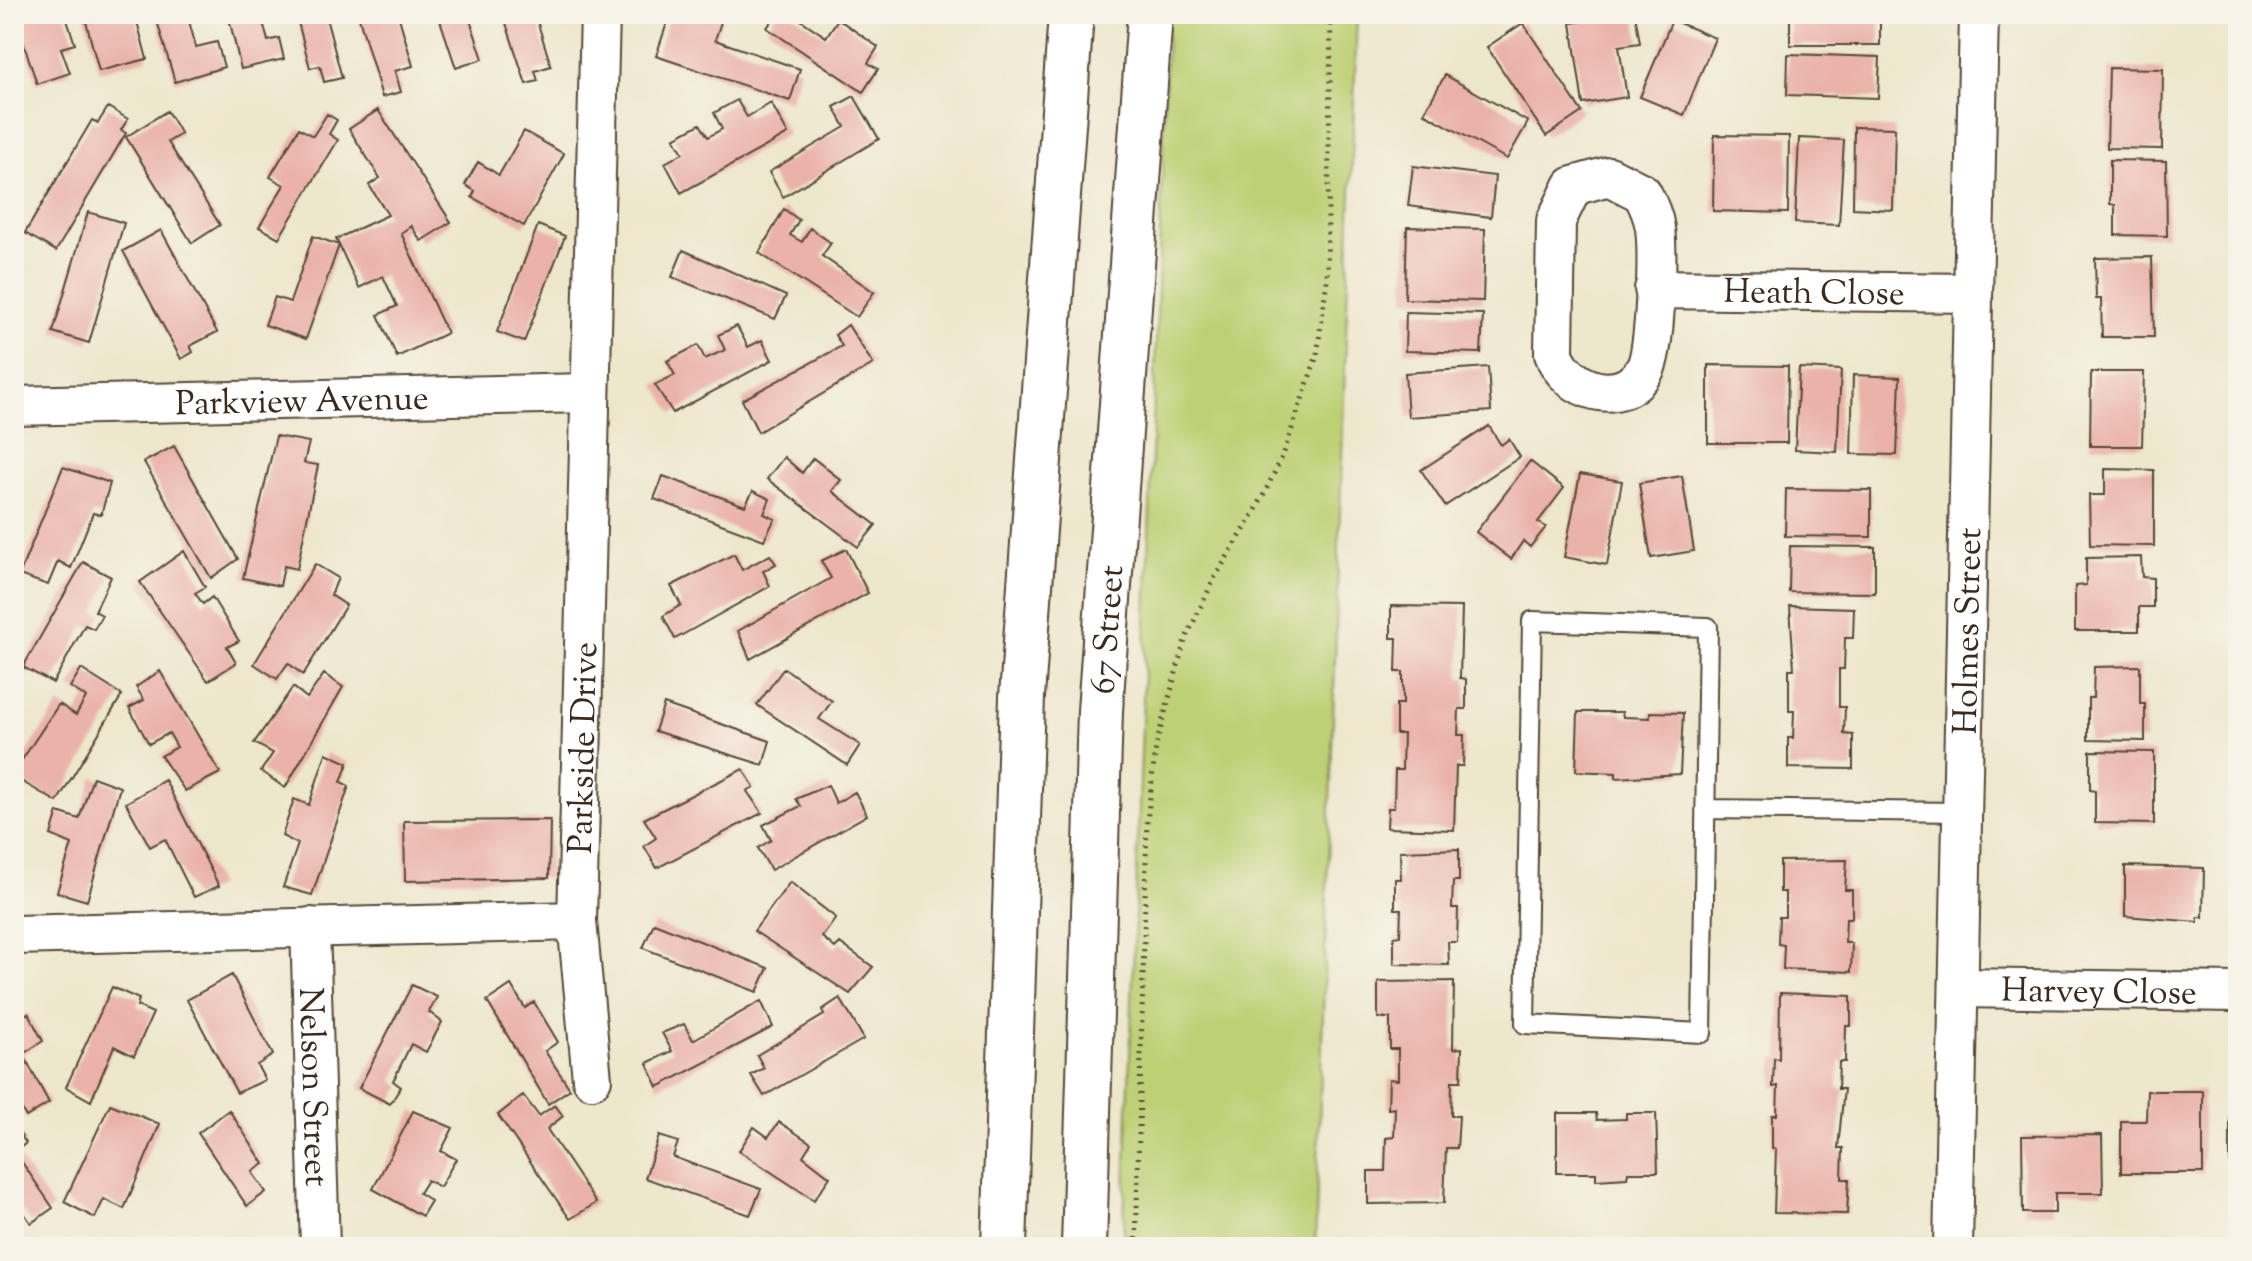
<svg xmlns="http://www.w3.org/2000/svg" width="2252" height="1261" viewBox="0 0 2252 1261" font-family="'Sorts Mill Goudy',serif">
  <style>
    .green { fill: #bdd074; stroke: #7c7d49; stroke-width: 2 }
    .building { fill: #eab2a9 }
    .lines { fill: none; stroke-linecap: round; stroke-linejoin: round }
    .service-casing { stroke: #564638; stroke-width: 22 }
    .minor-casing { stroke: #564638; stroke-width: 42 }
    .primary-casing { stroke: #564638; stroke-width: 48 }
    .path { stroke: #564638; stroke-width: 5; stroke-dasharray: 2 6; stroke-linecap: butt }
    .service { stroke: #fff; stroke-width: 18 }
    .minor { stroke: #fff; stroke-width: 38 }
    .primary { stroke: #fff; stroke-width: 44 }
    .labels { text-anchor: middle; stroke-width: 6; stroke-linejoin: round; paint-order: stroke }
    .street-label { font-size: 34px; fill: #3b2a1e; stroke: #f7f3e8 }
  </style>
  <rect width="100%" height="100%" fill="#f7f3e8"/>
  <filter id="ink" filterUnits="userSpaceOnUse"><feTurbulence type="fractalNoise" baseFrequency=".0125" numOctaves="2"/><feDisplacementMap in="SourceGraphic" scale="16" xChannelSelector="R" yChannelSelector="G"/><feConvolveMatrix kernelMatrix="1 2 1 2 8 2 1 2 1" color-interpolation-filters="sRGB"/></filter>
  <filter id="wash" filterUnits="userSpaceOnUse"><feTurbulence type="fractalNoise" baseFrequency=".006" numOctaves="4" result="noise"/><feDisplacementMap in="SourceGraphic" scale="32" xChannelSelector="R" yChannelSelector="G"/><feGaussianBlur stdDeviation="1.8" result="paint"/><feColorMatrix in="noise" values="0 0 0 0 0 0 0 0 0 0 0 0 0 0 0 0 0 1.4 0 .05"/><feComposite in="paint" operator="in"/></filter>
  <g filter="url(#wash)">
    <rect width="100%" height="100%" fill="#ede7cc"/>
    <path class="green" d="M 1168,14 L 1357,14 L 1315,1247 L 1123,1247 Z"/>
    <g id="blocks">
      <path class="building" d="M 14,14 L 65,14 L 75,44 L 61,48 L 70,73 L 37,84 Z
        M 84,14 L 135,14 L 147,59 L 99,71 Z
        M 155,14 L 210,14 L 189,21 L 196,47 L 217,42 L 224,67 L 175,82 Z
        M 228,14 L 261,14 L 268,41 L 279,38 L 284,59 L 241,69 Z
        M 296,14 L 325,14 L 342,78 L 324,82 L 320,66 L 310,68 Z
        M 358,14 L 398,14 L 413,66 L 395,71 L 401,92 L 382,97 Z
        M 438,14 L 468,14 L 483,59 L 456,68 Z
        M 503,14 L 535,14 L 551,66 L 535,71 L 538,81 L 526,84 Z
        M 670,14 L 707,14 L 722,19 L 715,40 L 800,69 L 790,101 L 656,56 Z
        M 776,14 L 792,14 L 826,37 L 838,19 L 878,47 L 868,63 L 878,69 L 863,92 L 767,28 Z
        M 1635,14 L 1640,43 L 1619,46 L 1627,97 L 1583,104 L 1571,23 Z
        M 1790,14 L 1880,14 L 1880,45 L 1790,45 Z
        M 1672,20 L 1715,38 L 1684,115 L 1640,97 Z
        M 1523,23 L 1582,112 L 1546,136 L 1487,47 Z
        M 1788,54 L 1880,57 L 1878,98 L 1787,95 Z
        M 2109,68 L 2163,69 L 2162,149 L 2107,148 Z
        M 1445,75 L 1528,122 L 1507,159 L 1424,113 Z
        M 854,96 L 879,139 L 783,197 L 769,172 L 845,127 L 834,107 Z
        M 737,100 L 747,117 L 771,103 L 788,134 L 681,193 L 665,163 L 683,153 L 674,138 L 700,124 L 708,137 L 722,129 L 714,113 Z
        M 108,107 L 128,119 L 121,130 L 126,133 L 56,251 L 25,233 L 92,120 L 98,123 Z
        M 378,110 L 451,222 L 421,241 L 411,226 L 401,233 L 447,333 L 397,357 L 378,315 L 397,306 L 383,276 L 359,288 L 339,245 L 306,339 L 265,325 L 275,297 L 290,302 L 313,236 L 339,245 L 336,239 L 388,215 L 369,185 L 380,178 L 349,129 Z
        M 167,111 L 181,134 L 168,142 L 220,225 L 192,243 L 126,137 Z
        M 327,114 L 337,120 L 329,134 L 338,140 L 279,238 L 259,227 L 284,185 L 270,177 L 299,128 L 313,136 Z
        M 1854,127 L 1895,128 L 1893,210 L 1853,208 Z
        M 524,131 L 564,154 L 524,226 L 472,197 L 475,191 L 465,185 L 478,162 L 499,175 Z
        M 1714,135 L 1789,136 L 1788,213 L 1713,211 Z
        M 1799,138 L 1844,140 L 1839,225 L 1795,223 Z
        M 2110,160 L 2166,161 L 2167,236 L 2115,235 L 2115,205 L 2110,204 Z
        M 1413,166 L 1495,176 L 1491,217 L 1408,206 Z
        M 784,209 L 799,220 L 790,235 L 802,242 L 810,228 L 831,243 L 822,256 L 874,292 L 857,317 L 759,253 Z
        M 88,212 L 124,223 L 89,343 L 53,332 Z
        M 538,225 L 565,236 L 524,342 L 497,332 Z
        M 1407,227 L 1485,229 L 1483,301 L 1405,299 Z
        M 161,230 L 217,332 L 190,346 L 193,352 L 181,359 L 123,251 Z
        M 683,250 L 786,296 L 775,319 L 672,277 Z
        M 2152,257 L 2154,337 L 2102,337 L 2101,299 L 2096,299 L 2095,258 Z
        M 1406,312 L 1483,314 L 1481,353 L 1405,351 Z
        M 848,325 L 873,364 L 758,432 L 742,400 L 842,346 L 835,335 Z
        M 737,326 L 748,347 L 762,340 L 772,360 L 673,413 L 655,385 L 675,375 L 667,361 L 698,345 L 705,359 L 725,350 L 718,335 Z
        M 1708,365 L 1788,366 L 1787,443 L 1708,443 Z
        M 1488,367 L 1491,411 L 1408,417 L 1405,373 Z
        M 1799,368 L 1841,370 L 1837,452 L 1795,450 Z
        M 2091,372 L 2144,372 L 2142,446 L 2090,446 Z
        M 1853,375 L 1900,377 L 1897,455 L 1851,454 Z
        M 1489,426 L 1501,445 L 1509,439 L 1520,457 L 1445,506 L 1421,470 Z
        M 276,436 L 309,442 L 304,463 L 318,465 L 297,569 L 284,566 L 280,586 L 243,578 Z
        M 174,446 L 238,559 L 211,578 L 144,462 Z
        M 784,457 L 802,473 L 813,458 L 841,480 L 832,491 L 876,525 L 858,547 L 767,479 Z
        M 1530,461 L 1564,488 L 1538,522 L 1546,527 L 1530,547 L 1523,541 L 1511,559 L 1476,532 Z
        M 63,467 L 110,483 L 101,515 L 93,513 L 71,568 L 58,561 L 48,585 L 19,575 Z
        M 2105,469 L 2154,470 L 2154,546 L 2090,545 L 2089,495 L 2105,495 Z
        M 1580,474 L 1622,481 L 1607,565 L 1564,557 Z
        M 663,476 L 745,506 L 753,491 L 770,499 L 764,514 L 775,519 L 764,540 L 654,499 Z
        M 1682,476 L 1694,551 L 1651,558 L 1639,483 Z
        M 1786,489 L 1871,490 L 1871,537 L 1785,536 Z
        M 1790,546 L 1875,547 L 1875,593 L 1789,592 Z
        M 846,549 L 868,593 L 750,659 L 738,631 L 831,578 L 821,561 Z
        M 184,551 L 205,587 L 195,593 L 203,604 L 212,597 L 239,641 L 227,647 L 236,663 L 208,681 L 140,582 Z
        M 734,554 L 742,570 L 770,555 L 776,564 L 763,571 L 770,586 L 675,639 L 663,616 L 681,605 L 671,586 Z
        M 2141,557 L 2142,577 L 2153,578 L 2153,607 L 2139,607 L 2139,631 L 2075,631 L 2075,586 L 2086,585 L 2086,558 Z
        M 83,562 L 111,577 L 95,611 L 102,615 L 94,629 L 85,625 L 53,683 L 23,667 Z
        M 315,564 L 338,578 L 331,595 L 346,605 L 303,675 L 288,663 L 277,679 L 254,664 Z
        M 1391,606 L 1462,607 L 1460,678 L 1466,679 L 1466,709 L 1459,709 L 1458,735 L 1464,735 L 1463,766 L 1456,766 L 1454,830 L 1387,828 L 1388,808 L 1394,808 L 1395,770 L 1402,770 L 1403,734 L 1396,734 L 1396,704 L 1403,704 L 1403,672 L 1396,672 L 1397,638 L 1391,638 Z
        M 1790,606 L 1854,608 L 1853,638 L 1845,638 L 1844,669 L 1839,669 L 1839,707 L 1845,707 L 1844,734 L 1853,735 L 1853,769 L 1788,768 L 1788,738 L 1793,738 L 1794,711 L 1789,711 L 1789,669 L 1794,669 Z
        M 2140,666 L 2140,704 L 2145,704 L 2145,741 L 2088,740 L 2088,698 L 2093,698 L 2094,667 Z
        M 784,668 L 832,701 L 819,719 L 860,745 L 847,765 L 757,705 Z
        M 81,669 L 122,695 L 57,802 L 14,777 L 14,772 L 59,704 L 76,715 L 86,697 L 70,687 Z
        M 160,671 L 220,773 L 185,791 L 161,756 L 177,747 L 169,733 L 149,744 L 129,708 L 144,700 L 136,687 Z
        M 324,674 L 343,687 L 285,788 L 261,771 L 273,753 L 254,743 L 293,687 L 307,698 Z
        M 664,704 L 770,741 L 763,765 L 655,731 Z
        M 1578,712 L 1622,712 L 1623,717 L 1650,718 L 1650,712 L 1683,713 L 1680,774 L 1616,778 L 1616,773 L 1576,771 Z
        M 2090,751 L 2154,752 L 2154,824 L 2095,823 L 2095,791 L 2090,790 Z
        M 326,753 L 348,763 L 341,782 L 349,786 L 312,895 L 283,887 L 298,844 L 282,836 L 294,799 L 309,805 Z
        M 743,769 L 754,787 L 747,791 L 762,813 L 657,868 L 644,846 L 656,838 L 644,819 Z
        M 93,777 L 120,787 L 87,901 L 57,892 L 72,844 L 51,835 L 58,812 L 79,819 Z
        M 165,780 L 219,886 L 194,897 L 165,839 L 150,847 L 126,803 Z
        M 828,785 L 836,803 L 855,792 L 867,815 L 771,870 L 758,848 L 771,840 L 763,825 L 801,806 L 796,799 Z
        M 550,820 L 549,878 L 405,881 L 404,821 Z
        M 1459,849 L 1459,881 L 1453,881 L 1452,908 L 1458,908 L 1457,942 L 1448,942 L 1449,965 L 1394,964 L 1394,937 L 1400,936 L 1401,909 L 1395,909 L 1395,879 L 1401,879 L 1400,851 Z
        M 1847,860 L 1845,890 L 1852,890 L 1852,918 L 1846,918 L 1845,943 L 1852,943 L 1851,972 L 1783,969 L 1784,945 L 1778,944 L 1779,917 L 1785,917 L 1785,892 L 1780,892 L 1780,861 Z
        M 2125,866 L 2204,868 L 2203,917 L 2198,917 L 2198,922 L 2125,916 Z
        M 790,882 L 836,918 L 822,937 L 835,948 L 840,943 L 873,967 L 850,994 L 754,931 Z
        M 654,923 L 768,968 L 757,992 L 643,948 Z
        M 232,975 L 273,1055 L 257,1065 L 265,1080 L 237,1093 L 187,1000 Z
        M 1454,981 L 1453,1049 L 1462,1048 L 1461,1081 L 1452,1081 L 1451,1116 L 1459,1116 L 1457,1148 L 1446,1148 L 1444,1203 L 1368,1204 L 1368,1171 L 1385,1171 L 1386,1138 L 1394,1137 L 1395,1108 L 1388,1109 L 1389,1079 L 1398,1080 L 1398,1049 L 1390,1049 L 1390,1018 L 1378,1018 L 1378,982 Z
        M 412,985 L 437,997 L 429,1012 L 442,1022 L 426,1052 L 411,1044 L 393,1081 L 401,1087 L 390,1104 L 359,1088 Z
        M 511,985 L 525,1008 L 534,1002 L 558,1042 L 545,1051 L 570,1089 L 548,1104 L 487,1001 Z
        M 112,987 L 139,999 L 137,1006 L 153,1013 L 134,1056 L 114,1046 L 91,1101 L 66,1087 Z
        M 1780,993 L 1851,996 L 1851,1026 L 1846,1026 L 1845,1062 L 1839,1062 L 1838,1089 L 1844,1089 L 1838,1148 L 1843,1148 L 1842,1179 L 1849,1179 L 1847,1214 L 1774,1213 L 1776,1149 L 1772,1148 L 1772,1115 L 1777,1115 L 1778,1086 L 1773,1087 L 1774,1058 L 1779,1059 Z
        M 840,998 L 864,1039 L 764,1096 L 751,1075 L 764,1068 L 757,1055 L 824,1015 L 822,1010 Z
        M 761,1001 L 773,1027 L 658,1087 L 647,1063 L 672,1051 L 662,1033 L 684,1024 L 693,1040 Z
        M 28,1013 L 43,1041 L 23,1054 L 49,1103 L 26,1117 L 14,1095 L 14,1020 Z
        M 2147,1091 L 2203,1091 L 2203,1173 L 2121,1173 L 2121,1121 L 2146,1121 Z
        M 523,1095 L 539,1116 L 555,1105 L 563,1116 L 547,1129 L 596,1203 L 570,1219 L 498,1115 Z
        M 110,1104 L 160,1124 L 124,1209 L 104,1199 L 95,1218 L 64,1202 Z
        M 229,1110 L 264,1164 L 252,1172 L 266,1192 L 247,1206 L 198,1133 Z
        M 2230,1110 L 2238,1110 L 2238,1163 L 2230,1162 Z
        M 413,1111 L 453,1128 L 441,1151 L 456,1159 L 440,1187 L 427,1180 L 419,1193 L 431,1201 L 422,1216 L 373,1189 Z
        M 1557,1113 L 1596,1113 L 1597,1120 L 1626,1119 L 1626,1113 L 1656,1113 L 1658,1172 L 1628,1172 L 1627,1178 L 1596,1180 L 1596,1173 L 1557,1173 Z
        M 779,1122 L 811,1143 L 803,1156 L 830,1177 L 814,1200 L 739,1151 L 754,1127 L 768,1137 Z
        M 14,1125 L 26,1143 L 15,1152 L 53,1208 L 31,1223 L 14,1199 Z
        M 2102,1135 L 2103,1193 L 2055,1193 L 2055,1213 L 2023,1213 L 2022,1136 Z
        M 659,1136 L 678,1142 L 673,1157 L 761,1189 L 750,1215 L 645,1178 Z"/>
    </g>
  </g>
  <g filter="url(#ink)">
    <use href="#blocks" fill-opacity="0" stroke="#564638" stroke-width="2"/>
    <g class="lines">
      <g class="service-casing">
        <path id="service" d="M 1532,621 L 1708,627 L 1702,1033 L 1525,1024 Z
          M 1706,809 L 1962,812"/>
      </g>
      <g class="minor-casing">
        <g id="minor">
          <path d="M 1609,176 L 1642,193 C 1648,204 1653,215 1655,228 C 1658,252 1656,350 1645,369 C 1622,409 1567,391 1554,354 L 1556,221 L 1573,186 Z"/>
          <path id="s1" d="M 1654,289 L 1973,293"/>
          <path id="s2" d="M 14,406 L 588,393"/>
          <path id="s3" d="M 310,927 L 320,1247"/>
          <path d="M 14,935 L 577,921"/>
          <path id="s4" d="M 1959,988 L 2238,992"/>
          <path id="s5" d="M 592,1079 L 577,921 L 600,14"/>
          <path id="s6" d="M 1953,1247 L 1979,14"/>
        </g>
      </g>
      <g class="primary-casing">
        <g id="primary">
          <path d="M 1004,1247 L 1022,697 L 1071,14"/>
          <path id="s7" d="M 1084,1247 L 1100,711 L 1150,14"/>
        </g>
      </g>
      <path class="path" d="M 1136,1247 L 1147,822 L 1156,745 L 1185,640 L 1215,577 L 1256,510 L 1283,455 L 1317,355 L 1327,280 L 1331,14"/>
      <use href="#service" class="service"/>
      <use href="#minor" class="minor"/>
      <use href="#primary" class="primary"/>
    </g>
  </g>
  <g class="labels">
    <g class="street-label">
      <text dy="12" stroke="none"><textPath href="#s1" startOffset="160">Heath Close</textPath></text>
      <text dy="12" stroke="none"><textPath href="#s2" startOffset="288">Parkview Avenue</textPath></text>
      <text dy="12" stroke="none"><textPath href="#s7" startOffset="618">67 Street</textPath></text>
      <text dy="12" stroke="none"><textPath href="#s6" startOffset="616">Holmes Street</textPath></text>
      <text dy="12" stroke="none"><textPath href="#s5" startOffset="332">Parkside Drive</textPath></text>
      <text dy="12" stroke="none"><textPath href="#s4" startOffset="140">Harvey Close</textPath></text>
      <text dy="12" stroke="none"><textPath href="#s3" startOffset="160">Nelson Street</textPath></text>
    </g>
  </g>
  <rect width="2252" height="1261" fill="none" stroke="#f7f3e8" stroke-width="48"/>
</svg>
